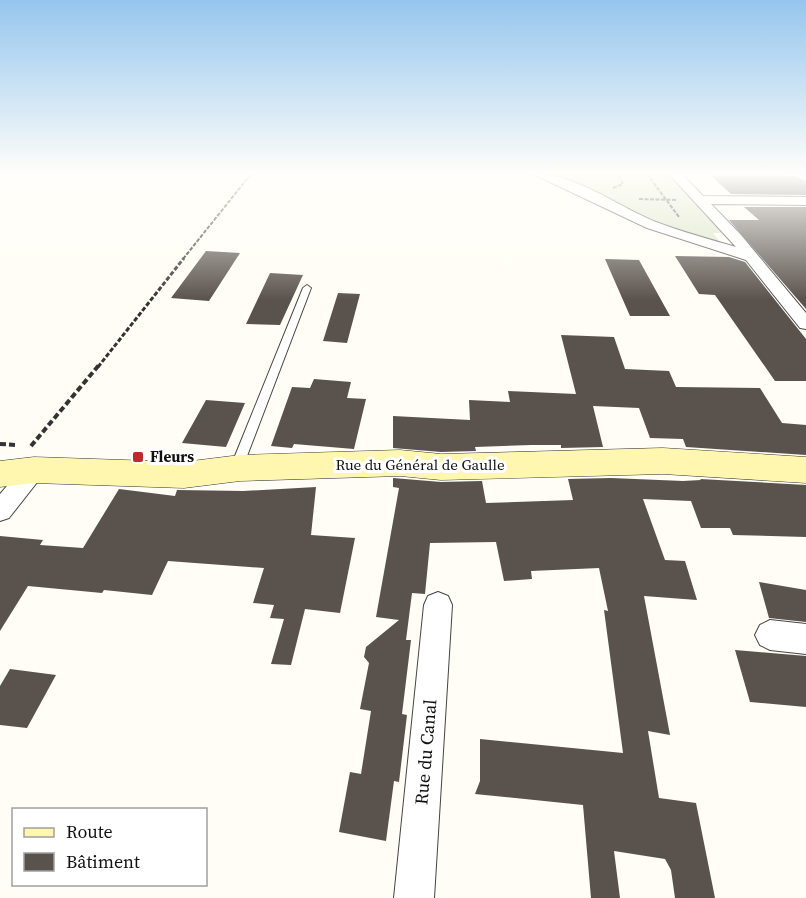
<svg xmlns="http://www.w3.org/2000/svg" width="806" height="898" viewBox="0 0 806 898" font-family="'Source Serif 4',serif">
  <style>
    .cemetery { fill: #d9e3c4 }
    .building { fill: #5a524d }
    .lines { fill: none; stroke-linecap: round; stroke-linejoin: round }
    .lane-casing { stroke: #444; stroke-width: 2 }
    .street-casing { stroke: #444; stroke-width: 2 }
    .secondary-casing { stroke: #333; stroke-width: 1 }
    .path-far2 { stroke: #333; stroke-width: 2; stroke-dasharray: 4 1.5; stroke-linecap: butt }
    .path-far1 { stroke: #333; stroke-width: 3; stroke-dasharray: 4.5 2; stroke-linecap: butt }
    .path { stroke: #333; stroke-width: 4; stroke-dasharray: 6 3; stroke-linecap: butt }
    .lane { fill: #fff; fill-rule: evenodd }
    .street { fill: #fff; fill-rule: evenodd }
    .secondary { fill: #fff6b0; fill-rule: evenodd }
    .poi-dot { fill: #c4262e; stroke: #fff; stroke-width: 2 }
    .labels { text-anchor: middle; stroke-width: 6; stroke-linejoin: round; paint-order: stroke }
    .poi-label { font-size: 15px; font-weight: bold; fill: #111; stroke: #fff; text-anchor: start }
    .street-label { font-size: 15px; fill: #111; stroke: #fff }
    .near-street-label { font-size: 18px; fill: #111; stroke: #fff }
  </style>
  <rect width="100%" height="100%" fill="#fffdf5"/>
  <path class="cemetery" d="M 551,174 L 670,174 L 724,233 L 713,233 L 719,241 L 713,241 L 663,225 L 575,182 Z"/>
  <path class="building" d="M 710,175 L 797,176 L 806,182 L 806,195 L 731,194 Z
    M 744,207 L 806,207 L 806,309 L 729,220 L 759,220 Z
    M 206,251 L 240,253 L 209,301 L 171,298 Z
    M 675,256 L 729,257 L 745,262 L 806,339 L 806,381 L 775,381 L 715,295 L 699,294 Z
    M 605,259 L 639,260 L 670,316 L 630,316 Z
    M 270,273 L 303,275 L 280,325 L 246,324 Z
    M 338,293 L 360,294 L 347,343 L 323,341 Z
    M 561,335 L 614,337 L 625,369 L 669,371 L 676,387 L 760,388 L 782,423 L 806,425 L 806,455 L 686,447 L 683,439 L 650,438 L 639,408 L 593,406 L 603,447 L 561,448 L 561,445 L 531,445 L 475,447 L 476,451 L 441,452 L 393,448 L 393,416 L 470,420 L 469,400 L 510,402 L 508,391 L 576,394 Z
    M 314,379 L 351,382 L 347,398 L 366,399 L 354,449 L 294,444 L 292,448 L 271,446 L 292,387 L 310,388 Z
    M 206,400 L 245,403 L 226,447 L 182,443 Z
    M 393,478 L 441,482 L 482,481 L 486,503 L 573,500 L 568,479 L 611,478 L 683,481 L 701,480 L 700,479 L 806,485 L 806,537 L 733,535 L 730,528 L 701,528 L 691,501 L 643,499 L 665,560 L 685,561 L 697,600 L 644,596 L 670,735 L 648,731 L 659,798 L 696,803 L 715,898 L 675,898 L 671,870 L 665,859 L 614,851 L 620,898 L 591,898 L 583,805 L 475,794 L 480,781 L 480,739 L 623,753 L 604,610 L 608,611 L 599,568 L 531,571 L 532,579 L 504,581 L 496,542 L 430,543 L 425,594 L 412,593 L 406,640 L 411,640 L 402,714 L 407,715 L 399,782 L 394,781 L 386,841 L 339,832 L 350,772 L 361,774 L 371,711 L 360,709 L 369,663 L 364,657 L 366,647 L 399,620 L 376,617 L 399,488 L 393,487 Z
    M 316,487 L 311,535 L 355,538 L 340,613 L 305,609 L 291,665 L 271,664 L 284,619 L 270,618 L 274,605 L 253,603 L 264,568 L 168,561 L 152,595 L 104,590 L 102,593 L 28,586 L 0,631 L 0,536 L 43,540 L 40,545 L 83,548 L 119,489 L 175,496 L 177,490 L 243,491 Z
    M 759,582 L 806,590 L 806,622 L 769,618 Z
    M 735,650 L 806,656 L 806,707 L 750,702 Z
    M 10,669 L 56,675 L 27,728 L 0,725 L 0,686 Z"/>
  <g class="lines">
    <g class="lane-casing">
      <path id="lane" d="M 307,285 L 311,288 L 247,456 L 244,471 L 236,471 L 234,468 L 235,456 L 303,288 Z"/>
    </g>
    <g class="street-casing">
      <path id="street" d="M 533,174 C 578,174 616,206 656,222 C 682,232 709,239 736,247 L 669,174 L 682,174 L 703,196 L 806,197 L 806,205 L 711,204 L 741,235 L 806,313 L 806,329 L 800,328 L 746,260 L 647,228 Z
        M 34,461 L 42,464 L 46,470 L 42,476 L 9,518 L 0,521 L 0,494 L 26,464 Z
        M 438,592 L 448,596 L 452,605 L 434,898 L 394,898 L 424,605 L 428,596 Z
        M 770,620 L 806,624 L 806,654 L 770,650 L 760,645 L 755,635 L 760,625 Z"/>
    </g>
    <g class="secondary-casing">
      <path id="secondary" d="M 663,448 L 806,457 L 806,483 L 663,474 L 441,480 L 400,476 L 240,481 L 184,488 L 34,483 L 0,487 L 0,461 L 34,457 L 184,462 L 240,455 L 400,450 L 441,454 Z"/>
    </g>
    <path class="path-far2" d="M 647,174 L 679,217
      M 613,188 L 623,184 L 618,174
      M 639,199 L 677,200
      M 183,259 L 251,174"/>
    <path class="path-far1" d="M 98,367 L 184,258"/>
    <path class="path" d="M 0,444 L 17,445
      M 31,446 L 99,365"/>
    <use href="#lane" class="lane"/>
    <use href="#street" class="street"/>
    <use href="#secondary" class="secondary"/>
  </g>
  <linearGradient id="sky" x2="0" y2="1"><stop stop-color="#95c6ee"/><stop offset="0.58" stop-color="#fffefa"/><stop offset="1" stop-color="#fffefa" stop-opacity="0"/></linearGradient>
  <rect width="806" height="300" fill="url(#sky)"/>
  <rect class="poi-dot" x="132" y="451" width="12" height="12" rx="3"/>
  <g class="labels">
    <g class="poi-label">
      <text x="150" y="462">Fleurs</text>
    </g>
    <g class="street-label">
      <text x="420" y="470">Rue du Général de Gaulle</text>
    </g>
    <g class="near-street-label">
      <text transform="translate(426 752) rotate(-85)" y="6">Rue du Canal</text>
    </g>
  </g>
  <rect x="12" y="808" width="195" height="78" fill="#ffffff" stroke="#a0a0a0" stroke-width="1.5"/>
  <rect x="24" y="828" width="30" height="9" fill="#fff6b0" stroke="#a0a0a0" stroke-width="1.5"/>
  <text x="66" y="838" font-size="18" fill="#111111">Route</text>
  <rect x="24" y="853" width="30" height="18" fill="#5a524d" stroke="#a0a0a0" stroke-width="1.5"/>
  <text x="66" y="868" font-size="18" fill="#111111">Bâtiment</text>
</svg>
